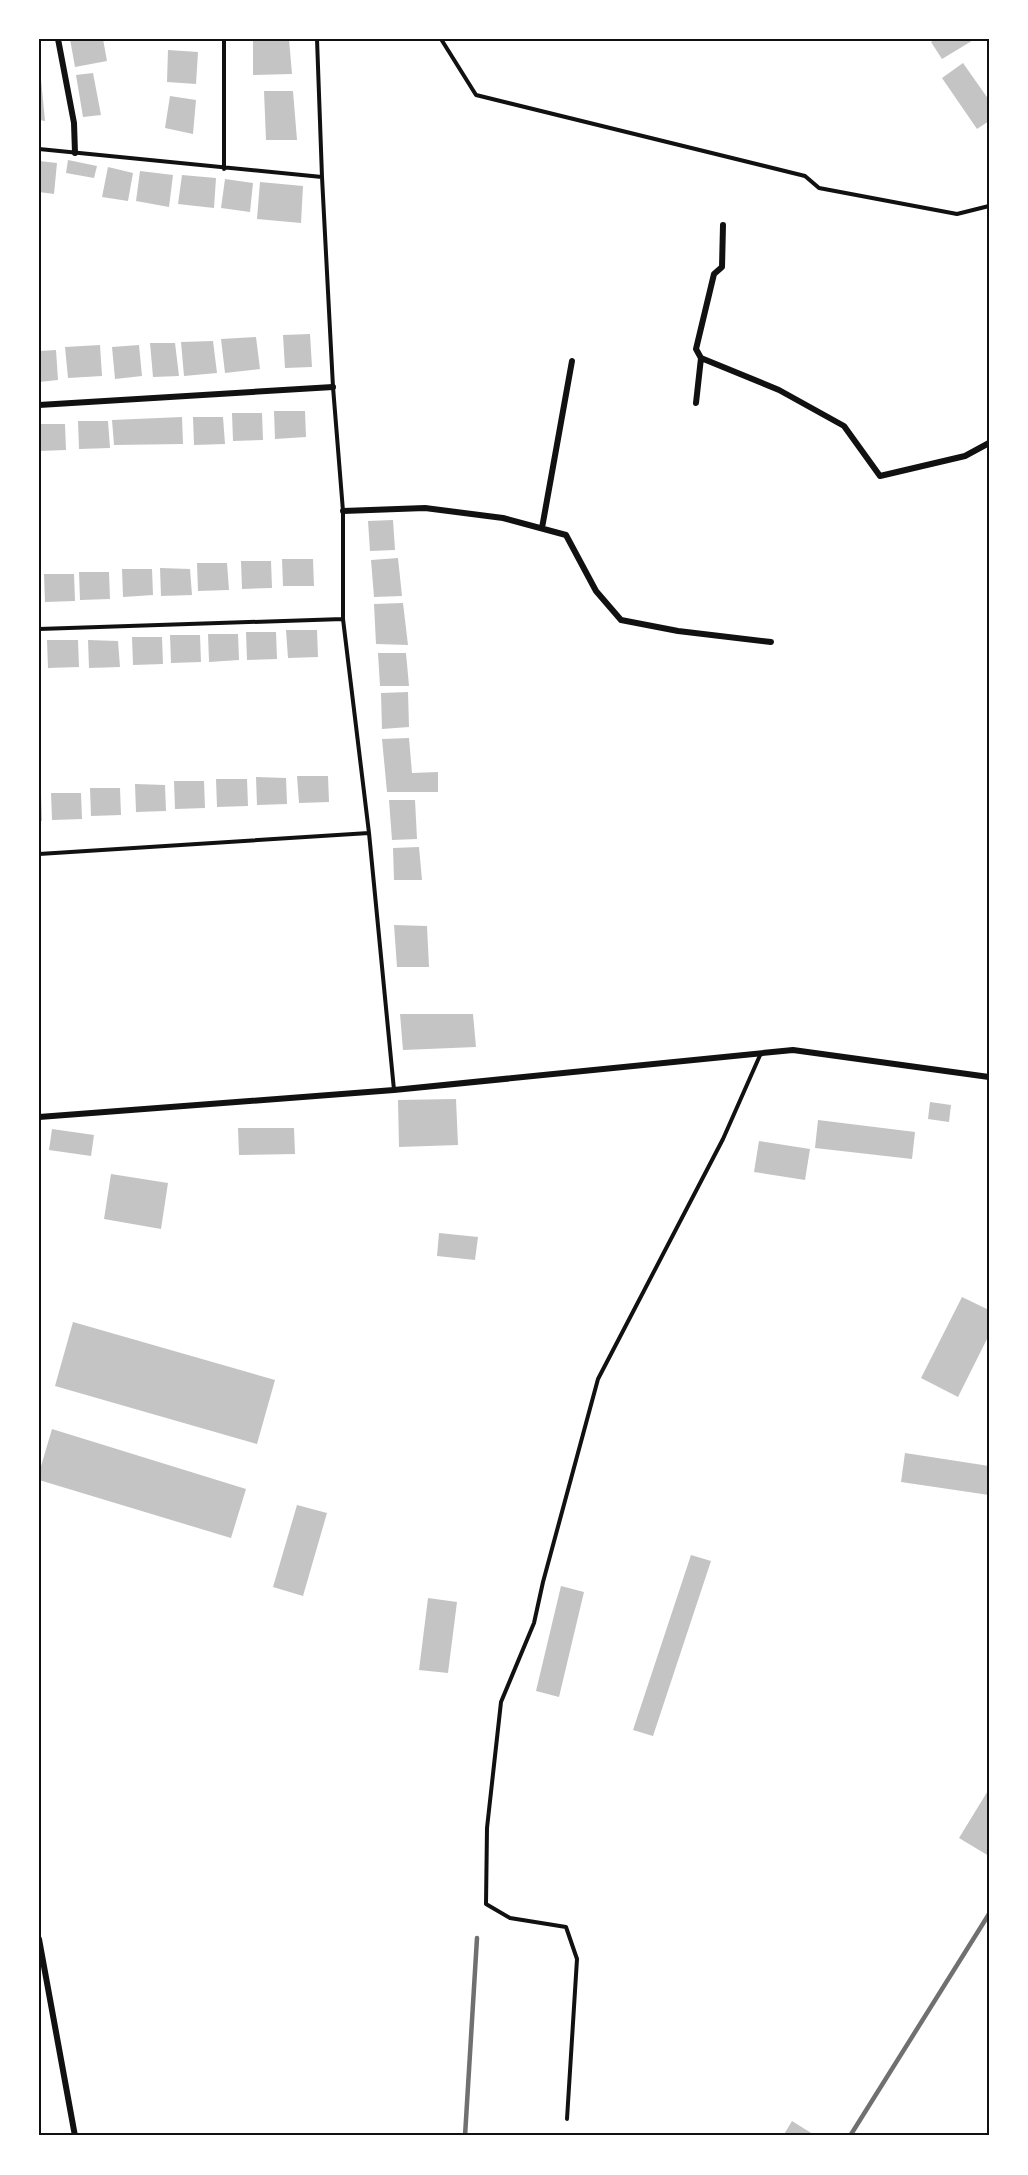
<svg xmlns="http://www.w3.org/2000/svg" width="1028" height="2175" viewBox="0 0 1028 2175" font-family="Overpass,sans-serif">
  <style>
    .building { fill: #c4c4c4 }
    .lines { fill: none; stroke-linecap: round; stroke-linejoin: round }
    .service { stroke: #111; stroke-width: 4 }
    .minor { stroke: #111; stroke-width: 6 }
    .rail { stroke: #707070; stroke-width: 4.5 }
    .neatline { fill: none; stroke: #111; stroke-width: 2 }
  </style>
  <rect width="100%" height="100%" fill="#fff"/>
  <path class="building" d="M 70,39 L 103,39 L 107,61 L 75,67 Z
    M 253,39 L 289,39 L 292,74 L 253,75 Z
    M 936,39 L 975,39 L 942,59 L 931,42 Z
    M 168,50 L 198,52 L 196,84 L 167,82 Z
    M 963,63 L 989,100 L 989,121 L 977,129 L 942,78 Z
    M 93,73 L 101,115 L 83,117 L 76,75 Z
    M 39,79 L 41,79 L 45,121 L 39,120 Z
    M 264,91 L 293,91 L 297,140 L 266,140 Z
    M 170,96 L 196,100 L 193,134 L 165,128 Z
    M 68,160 L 97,166 L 94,178 L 66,173 Z
    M 39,161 L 57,163 L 54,194 L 39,192 Z
    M 108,167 L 133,173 L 128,201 L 102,197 Z
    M 140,171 L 173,175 L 169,207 L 136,201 Z
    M 182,175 L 216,178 L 214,208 L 178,204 Z
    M 225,179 L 253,183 L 250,212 L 221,208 Z
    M 260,182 L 303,186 L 301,223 L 257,219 Z
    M 310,334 L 312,367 L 285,368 L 283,335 Z
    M 256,337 L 260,369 L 225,373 L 221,339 Z
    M 213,341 L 217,373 L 184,376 L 181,342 Z
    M 150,343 L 175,343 L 179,376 L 153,377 Z
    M 100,345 L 102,376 L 68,378 L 65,347 Z
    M 139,345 L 142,376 L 115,379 L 112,347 Z
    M 56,350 L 58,380 L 39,382 L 39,351 Z
    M 274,411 L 305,411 L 306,437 L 275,439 Z
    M 232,413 L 262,413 L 263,440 L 233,441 Z
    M 182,417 L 183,444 L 114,445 L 112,420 Z
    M 193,417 L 223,417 L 225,444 L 194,445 Z
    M 78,421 L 108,421 L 110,448 L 79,449 Z
    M 39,424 L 65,424 L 66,450 L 39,451 Z
    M 393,520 L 395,550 L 370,551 L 368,521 Z
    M 398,558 L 402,596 L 374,597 L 371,560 Z
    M 282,559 L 313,559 L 314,586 L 283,586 Z
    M 241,561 L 271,561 L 272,588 L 242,589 Z
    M 197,563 L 227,563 L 229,590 L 198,591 Z
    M 160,568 L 190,569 L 192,595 L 161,596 Z
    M 122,569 L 152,569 L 153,595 L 123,597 Z
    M 79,572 L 109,572 L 110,599 L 80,600 Z
    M 44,574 L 74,574 L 75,601 L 45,602 Z
    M 403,603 L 408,645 L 376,644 L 374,604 Z
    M 286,630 L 317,630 L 318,657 L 288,658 Z
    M 246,632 L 276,632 L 277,659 L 247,660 Z
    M 208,634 L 238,634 L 239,660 L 209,662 Z
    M 170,635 L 200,635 L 201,662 L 171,663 Z
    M 132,637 L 162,637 L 163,664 L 133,665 Z
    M 47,640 L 78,640 L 79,667 L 48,668 Z
    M 88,640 L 118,641 L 120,667 L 89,668 Z
    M 378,653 L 406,653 L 409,686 L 380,686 Z
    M 408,692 L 409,727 L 382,729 L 381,693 Z
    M 409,738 L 412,773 L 438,772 L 438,792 L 387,792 L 382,739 Z
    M 297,776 L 328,776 L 329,802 L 299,803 Z
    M 256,777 L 286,778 L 287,804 L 257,805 Z
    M 216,779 L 247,779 L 248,806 L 217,807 Z
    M 174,781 L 204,781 L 205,808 L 175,809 Z
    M 135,784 L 165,785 L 166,811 L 136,812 Z
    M 90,788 L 120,788 L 121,815 L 91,816 Z
    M 51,793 L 81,793 L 82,819 L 52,820 Z
    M 39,794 L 41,794 L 42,821 L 39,821 Z
    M 389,800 L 415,800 L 417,839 L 392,840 Z
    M 419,847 L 422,880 L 394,880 L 393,848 Z
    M 394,925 L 427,926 L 429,967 L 397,967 Z
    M 400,1014 L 473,1014 L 476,1047 L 403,1050 Z
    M 456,1099 L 458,1145 L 399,1147 L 398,1100 Z
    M 930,1102 L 951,1105 L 949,1122 L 928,1119 Z
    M 818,1120 L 915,1132 L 912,1159 L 815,1148 Z
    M 238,1128 L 294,1128 L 295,1154 L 239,1155 Z
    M 52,1129 L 94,1135 L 91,1156 L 49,1150 Z
    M 759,1141 L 810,1149 L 805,1180 L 754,1172 Z
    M 111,1174 L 168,1183 L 161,1229 L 104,1219 Z
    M 439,1233 L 478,1237 L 475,1260 L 437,1256 Z
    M 962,1297 L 989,1310 L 989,1335 L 958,1397 L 921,1378 Z
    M 73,1322 L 275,1380 L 257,1444 L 55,1386 Z
    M 52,1429 L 246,1489 L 231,1538 L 39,1480 L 39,1473 Z
    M 905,1453 L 989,1466 L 989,1495 L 901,1482 Z
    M 297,1505 L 327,1513 L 303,1596 L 273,1587 Z
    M 691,1555 L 711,1561 L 653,1736 L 633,1730 Z
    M 561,1586 L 584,1592 L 559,1697 L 536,1691 Z
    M 428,1598 L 457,1602 L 448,1673 L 419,1670 Z
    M 989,1789 L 989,1856 L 959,1838 Z
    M 792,2121 L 816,2136 L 783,2136 Z"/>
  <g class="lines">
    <path class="service" d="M 317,39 L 322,177 L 333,387 L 343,511 L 343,619 L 369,833 L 394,1090
      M 441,39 L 476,95 L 805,176 L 819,188 L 957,214 L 989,206
      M 39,149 L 322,177
      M 224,169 L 224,39
      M 39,629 L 343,619
      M 39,854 L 369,833
      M 567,2119 L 577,1959 L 566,1927 L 510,1918 L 486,1904 L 487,1828 L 501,1702 L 534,1623 L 543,1582 L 598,1379 L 723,1139 L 761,1053"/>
    <path class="minor" d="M 58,39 L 74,123 L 75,153
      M 723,225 L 722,267 L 714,274 L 696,349 L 701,358 L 779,390 L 844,426 L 880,476 L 965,456 L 989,443
      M 696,403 L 701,358
      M 39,405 L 333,387
      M 343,511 L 425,508 L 503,518 L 566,535 L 596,591 L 621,620 L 678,631 L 771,642
      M 542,528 L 572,361
      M 39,1117 L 394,1090 L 793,1050 L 989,1077
      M 39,1939 L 75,2136"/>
    <path class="rail" d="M 465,2136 L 477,1938
      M 850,2136 L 989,1914"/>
  </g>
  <rect width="1028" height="2175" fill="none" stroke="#ffffff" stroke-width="81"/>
  <rect x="40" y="40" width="948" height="2094" class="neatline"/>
</svg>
